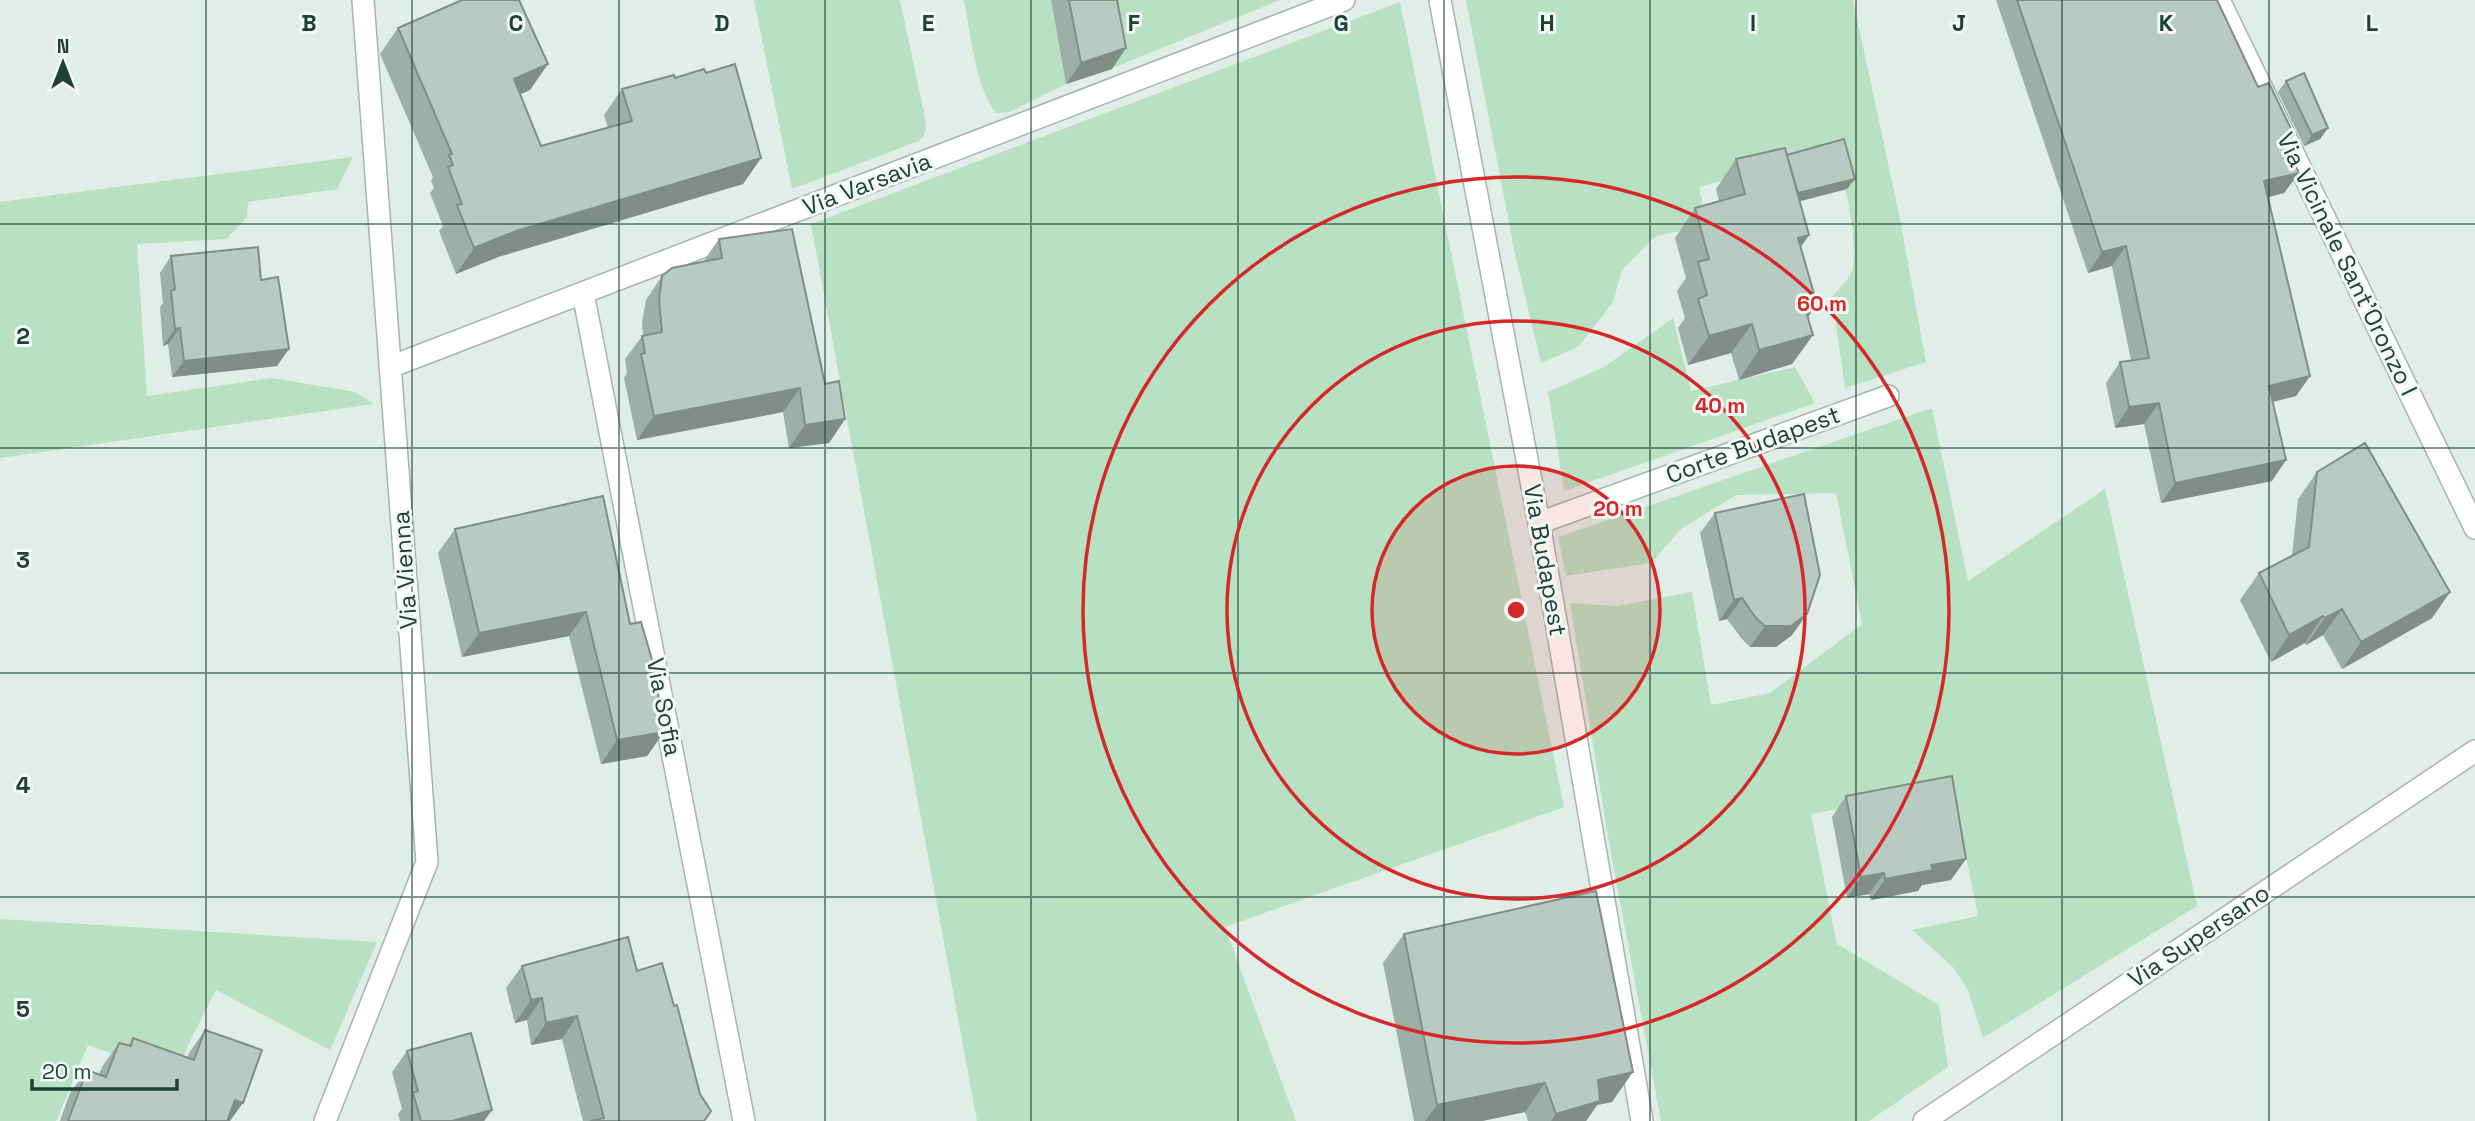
<svg xmlns="http://www.w3.org/2000/svg" width="2475" height="1121" viewBox="0 0 2475 1121" font-family="'Space Grotesk',sans-serif">
  <style>
    .green { fill: #b7e1c2 }
    .lines { fill: none; stroke-linecap: round; stroke-linejoin: round }
    .minor-casing { stroke: #a3b6af; stroke-width: 24 }
    .minor { stroke: #fff; stroke-width: 21 }
    .wall { fill: #9eafa8 }
    .shaded-wall { fill: #818e88 }
    .building { fill: #b8cbc3; stroke: #818e88; stroke-width: 2 }
    .grid { fill: none; stroke: #1f4037; stroke-width: 2; stroke-opacity: 0.55 }
    .ring { fill: none; stroke: #d62828; stroke-width: 3.5 }
    .labels { text-anchor: middle; stroke-width: 6; stroke-linejoin: round; paint-order: stroke }
    .street-label { font-size: 24px; fill: #1f4037; stroke: #f2f9f5 }
    .grid-label { font-size: 23px; text-anchor: middle; font-weight: bold; fill: #1f4037; stroke: #f2f9f5; stroke-width: 6; stroke-linejoin: round; paint-order: stroke }
    .centre { fill: #d62828; stroke: #f2f9f5; stroke-width: 3.5 }
    .ring-label { font-size: 21px; text-anchor: middle; font-weight: bold; fill: #d62828; stroke: #f2f9f5; stroke-width: 6; stroke-linejoin: round; paint-order: stroke }
  </style>
  <rect width="100%" height="100%" fill="#e1ede7"/>
  <path class="green" d="M 754,0 L 900,0 L 924,113 C 926,125 928,133 919,141 L 792,189 Z
    M 964,0 L 1051,0 L 1066,84 L 1009,112 L 996,113 C 975,86 971,34 964,0 Z
    M 1103,0 L 1280,0 L 1115,67 Z
    M 1466,0 L 1853,0 L 1900,219 L 1926,362 L 1845,388 L 1832,297 C 1838,290 1849,279 1852,271 C 1859,242 1844,179 1836,150 L 1699,187 L 1707,224 L 1654,237 L 1622,270 L 1613,302 L 1578,347 L 1541,363 L 1515,254 Z
    M 1400,2 L 1564,807 L 1225,927 L 1296,1121 L 977,1121 L 811,224 Z
    M 353,157 L 337,189 L 248,202 L 247,217 L 226,239 L 137,244 L 147,396 L 271,378 L 355,392 L 374,404 L 0,458 L 0,202 Z
    M 1673,318 L 1691,391 L 1795,367 L 1815,403 L 1564,491 L 1548,392 L 1604,367 Z
    M 1932,408 L 1968,581 L 2105,489 L 2197,906 L 1983,1038 L 1968,990 L 1953,967 L 1912,930 L 1978,916 L 1952,787 L 1811,814 L 1837,944 L 1939,1005 L 1948,1067 L 1869,1121 L 1661,1121 L 1608,837 L 1570,603 L 1617,606 L 1692,592 L 1711,705 L 1770,693 L 1862,624 L 1836,493 L 1736,495 L 1681,529 L 1651,563 L 1566,576 L 1558,537 Z
    M 0,919 L 377,942 L 330,1050 L 216,990 L 187,1047 L 176,1077 L 88,1045 L 56,1121 L 0,1121 Z"/>
  <g class="lines">
    <g class="minor-casing">
      <path id="minor" d="M 1440,0 L 1539,523 L 1642,1121
        M 2219,0 L 2475,528
        M 583,293 L 744,1121
        M 390,367 L 1344,0
        M 1539,523 L 1888,396
        M 325,1121 L 427,862 L 363,0
        M 1924,1121 L 2475,751"/>
    </g>
    <use href="#minor" class="minor"/>
  </g>
  <path class="wall" d="M 1051,0 L 1117,0 L 1126,48 L 1112,69 L 1066,84 Z
    M 1996,0 L 2217,0 L 2299,173 L 2284,193 L 2268,197 L 2310,376 L 2296,396 L 2273,402 L 2272,481 L 2161,503 L 2144,424 L 2115,428 L 2106,383 L 2120,362 L 2131,361 L 2112,266 L 2088,273 Z
    M 398,28 L 530,90 L 520,94 L 541,146 L 608,128 L 604,115 L 622,89 L 675,78 L 706,73 L 761,158 L 743,184 L 498,257 L 456,274 L 439,231 L 443,226 L 430,193 L 434,188 L 431,181 L 433,177 L 380,54 Z
    M 2286,81 L 2328,128 L 2320,139 L 2304,146 L 2278,92 Z
    M 1787,155 L 1847,189 L 1800,201 L 1801,247 L 1817,304 L 1808,317 L 1813,335 L 1792,364 L 1739,380 L 1731,353 L 1688,365 L 1678,328 L 1685,318 L 1677,291 L 1686,278 L 1675,238 L 1695,208 L 1719,201 L 1716,189 L 1736,159 Z
    M 719,239 L 825,384 L 845,419 L 829,443 L 789,448 L 783,412 L 637,440 L 624,378 L 627,373 L 625,359 L 643,335 L 642,323 L 646,300 L 662,276 L 703,262 Z
    M 171,256 L 261,280 L 277,366 L 172,377 L 168,344 L 163,346 L 160,307 L 163,303 L 160,273 Z
    M 2317,472 L 2450,592 L 2432,618 L 2342,669 L 2323,635 L 2306,645 L 2305,643 L 2271,662 L 2240,600 L 2259,573 L 2292,556 L 2298,499 Z
    M 1715,513 L 1792,635 L 1776,647 L 1750,647 L 1742,639 L 1727,619 L 1719,621 L 1700,533 Z
    M 455,529 L 630,624 L 664,732 L 647,756 L 601,764 L 569,636 L 462,657 L 438,553 Z
    M 1846,796 L 1951,880 L 1922,885 L 1918,891 L 1871,900 L 1869,894 L 1847,898 L 1832,817 Z
    M 1404,934 L 1612,1102 L 1597,1105 L 1586,1121 L 1528,1121 L 1525,1112 L 1482,1121 L 1414,1121 L 1383,963 Z
    M 522,966 L 637,971 L 704,1121 L 583,1121 L 562,1039 L 531,1045 L 527,1020 L 515,1023 L 506,988 Z
    M 205,1030 L 230,1121 L 60,1121 L 70,1093 L 87,1070 L 99,1074 L 102,1067 L 119,1043 L 128,1046 L 133,1038 L 187,1058 L 189,1053 Z
    M 407,1051 L 492,1110 L 484,1121 L 400,1121 L 398,1114 L 402,1109 L 392,1072 Z"/>
  <path class="shaded-wall" d="M 1126,48 L 1112,69 L 1066,84 L 1081,63 Z
    M 548,64 L 530,90 L 496,105 L 514,79 Z
    M 2328,128 L 2320,139 L 2304,146 L 2312,135 Z
    M 2294,135 L 2280,156 L 2283,140 Z
    M 761,158 L 743,184 L 498,257 L 456,274 L 474,248 L 516,231 Z
    M 2299,173 L 2284,193 L 2250,202 L 2264,181 Z
    M 1855,179 L 1847,189 L 1789,204 L 1797,193 Z
    M 1809,235 L 1789,264 L 1798,238 Z
    M 2126,246 L 2112,266 L 2088,273 L 2102,252 Z
    M 1817,304 L 1796,334 L 1805,308 Z
    M 1752,324 L 1731,353 L 1688,365 L 1709,336 Z
    M 180,328 L 168,344 L 163,346 L 175,329 Z
    M 1813,335 L 1792,364 L 1739,380 L 1759,350 Z
    M 289,349 L 277,366 L 172,377 L 184,361 Z
    M 2310,376 L 2296,396 L 2255,406 L 2269,386 Z
    M 800,388 L 783,412 L 637,440 L 654,416 Z
    M 2159,403 L 2144,424 L 2115,428 L 2129,407 Z
    M 845,419 L 829,443 L 789,448 L 805,425 Z
    M 2286,460 L 2272,481 L 2161,503 L 2175,483 Z
    M 2450,592 L 2432,618 L 2342,669 L 2361,642 Z
    M 1742,598 L 1727,619 L 1719,621 L 1734,600 Z
    M 2342,609 L 2323,635 L 2306,645 L 2325,618 Z
    M 586,612 L 569,636 L 462,657 L 479,633 Z
    M 1807,614 L 1792,635 L 1776,647 L 1750,647 L 1765,626 Z
    M 2323,616 L 2305,643 L 2271,662 L 2289,635 Z
    M 664,732 L 647,756 L 601,764 L 617,740 Z
    M 1966,859 L 1951,880 L 1922,885 L 1918,891 L 1871,900 L 1885,879 L 1931,865 Z
    M 1884,873 L 1869,894 L 1847,898 L 1861,877 Z
    M 542,998 L 527,1020 L 515,1023 L 531,1000 Z
    M 577,1016 L 562,1039 L 531,1045 L 546,1023 Z
    M 1633,1072 L 1612,1102 L 1597,1105 L 1586,1121 L 1551,1121 L 1556,1114 L 1598,1080 Z
    M 1545,1083 L 1525,1112 L 1482,1121 L 1425,1121 L 1437,1105 Z
    M 235,1100 L 243,1103 L 230,1121 L 220,1121 Z
    M 492,1110 L 484,1121 L 452,1121 Z"/>
  <path class="building" d="M 462,0 L 519,0 L 548,64 L 514,79 L 541,146 L 632,121 L 622,89 L 674,75 L 675,78 L 704,69 L 706,73 L 735,64 L 761,158 L 516,231 L 474,248 L 457,205 L 462,204 L 448,167 L 453,165 L 449,155 L 452,154 L 398,28 Z
    M 1069,0 L 1117,0 L 1126,48 L 1081,63 Z
    M 2017,0 L 2217,0 L 2258,87 L 2269,83 L 2294,135 L 2283,140 L 2299,173 L 2264,181 L 2310,376 L 2269,386 L 2286,460 L 2175,483 L 2159,403 L 2129,407 L 2120,362 L 2149,358 L 2126,246 L 2102,252 Z
    M 2304,73 L 2328,128 L 2312,135 L 2286,81 Z
    M 1844,139 L 1855,179 L 1798,193 L 1787,155 Z
    M 1785,148 L 1809,235 L 1798,238 L 1817,304 L 1805,308 L 1813,335 L 1759,350 L 1752,324 L 1709,336 L 1698,299 L 1707,295 L 1698,262 L 1709,259 L 1695,208 L 1745,194 L 1736,159 Z
    M 792,229 L 825,384 L 839,381 L 845,419 L 805,425 L 800,388 L 654,416 L 641,354 L 645,353 L 642,336 L 662,332 L 659,299 L 662,276 L 672,268 L 722,258 L 719,239 Z
    M 258,247 L 261,280 L 278,277 L 289,349 L 184,361 L 180,328 L 175,329 L 171,291 L 175,289 L 171,256 Z
    M 2365,443 L 2450,592 L 2361,642 L 2342,609 L 2325,618 L 2323,616 L 2289,635 L 2259,573 L 2309,547 L 2317,472 Z
    M 1804,494 L 1820,575 L 1807,614 L 1791,626 L 1765,626 L 1756,618 L 1742,598 L 1734,600 L 1715,513 Z
    M 603,496 L 630,624 L 641,622 L 653,663 L 664,732 L 617,740 L 586,612 L 479,633 L 455,529 Z
    M 1952,776 L 1966,859 L 1931,865 L 1933,870 L 1885,879 L 1884,873 L 1861,877 L 1846,796 Z
    M 1596,891 L 1633,1072 L 1598,1080 L 1600,1101 L 1556,1114 L 1545,1083 L 1437,1105 L 1404,934 Z
    M 628,937 L 637,971 L 662,963 L 674,1006 L 677,1005 L 700,1094 L 711,1111 L 704,1121 L 590,1121 L 604,1118 L 577,1016 L 546,1023 L 542,998 L 531,1000 L 522,966 Z
    M 205,1030 L 262,1050 L 243,1103 L 235,1100 L 227,1121 L 68,1121 L 87,1070 L 106,1077 L 119,1043 L 131,1046 L 133,1038 L 194,1060 Z
    M 471,1033 L 492,1110 L 452,1121 L 421,1121 L 413,1093 L 418,1091 L 407,1051 Z"/>
  <path class="grid" d="M 206,0 L 206,1121M 412,0 L 412,1121M 619,0 L 619,1121M 825,0 L 825,1121M 1031,0 L 1031,1121M 1238,0 L 1238,1121M 1444,0 L 1444,1121M 1650,0 L 1650,1121M 1856,0 L 1856,1121M 2062,0 L 2062,1121M 2269,0 L 2269,1121M 0,224 L 2475,224M 0,448 L 2475,448M 0,673 L 2475,673M 0,897 L 2475,897"/>
  <circle cx="1516" cy="610" r="144" fill="#d62828" fill-opacity=".12"/>
  <g class="ring">
    <circle cx="1516" cy="610" r="144"/>
    <circle cx="1516" cy="610" r="289"/>
    <circle cx="1516" cy="610" r="433"/>
  </g>
  <g class="labels">
    <g class="street-label">
      <text transform="translate(867 184) rotate(-21)" y="8">Via Varsavia</text>
      <text transform="translate(2347 264) rotate(64)" y="8">Via Vicinale Sant'Oronzo I</text>
      <text transform="translate(1753 445) rotate(-20)" y="8">Corte Budapest</text>
      <text transform="translate(1545 560) rotate(80)" y="8">Via Budapest</text>
      <text transform="translate(405 570) rotate(-94)" y="8">Via Vienna</text>
      <text transform="translate(664 707) rotate(79)" y="8">Via Sofia</text>
      <text transform="translate(2199 936) rotate(-34)" y="8">Via Supersano</text>
    </g>
  </g>
  <g class="grid-label">
    <text x="309" y="31">B</text>
    <text x="516" y="31">C</text>
    <text x="722" y="31">D</text>
    <text x="928" y="31">E</text>
    <text x="1134" y="31">F</text>
    <text x="1341" y="31">G</text>
    <text x="1547" y="31">H</text>
    <text x="1753" y="31">I</text>
    <text x="1959" y="31">J</text>
    <text x="2166" y="31">K</text>
    <text x="2372" y="31">L</text>
    <text x="23" y="344">2</text>
    <text x="23" y="568">3</text>
    <text x="23" y="793">4</text>
    <text x="23" y="1017">5</text>
  </g>
  <circle cx="1516" cy="610" r="10" class="centre"/>
  <g class="ring-label">
    <text x="1822" y="311">60 m</text>
    <text x="1720" y="413">40 m</text>
    <text x="1618" y="516">20 m</text>
  </g>
  <g transform="translate(63 63)" stroke="#f2f9f5" stroke-width="5" paint-order="stroke">
  <path d="M0-5L12 26L0 18L-12 26Z" fill="#1f4037"/>
  <text y="-10" font-size="19" font-weight="bold" text-anchor="middle" fill="#1f4037">N</text>
  </g>
  <path d="M32 1079v10h145v-10" fill="none" stroke="#1f4037" stroke-width="3.5"/>
  <text x="42" y="1079" font-size="21" fill="#1f4037" stroke="#f2f9f5" stroke-width="5" paint-order="stroke">20 m</text>
</svg>
